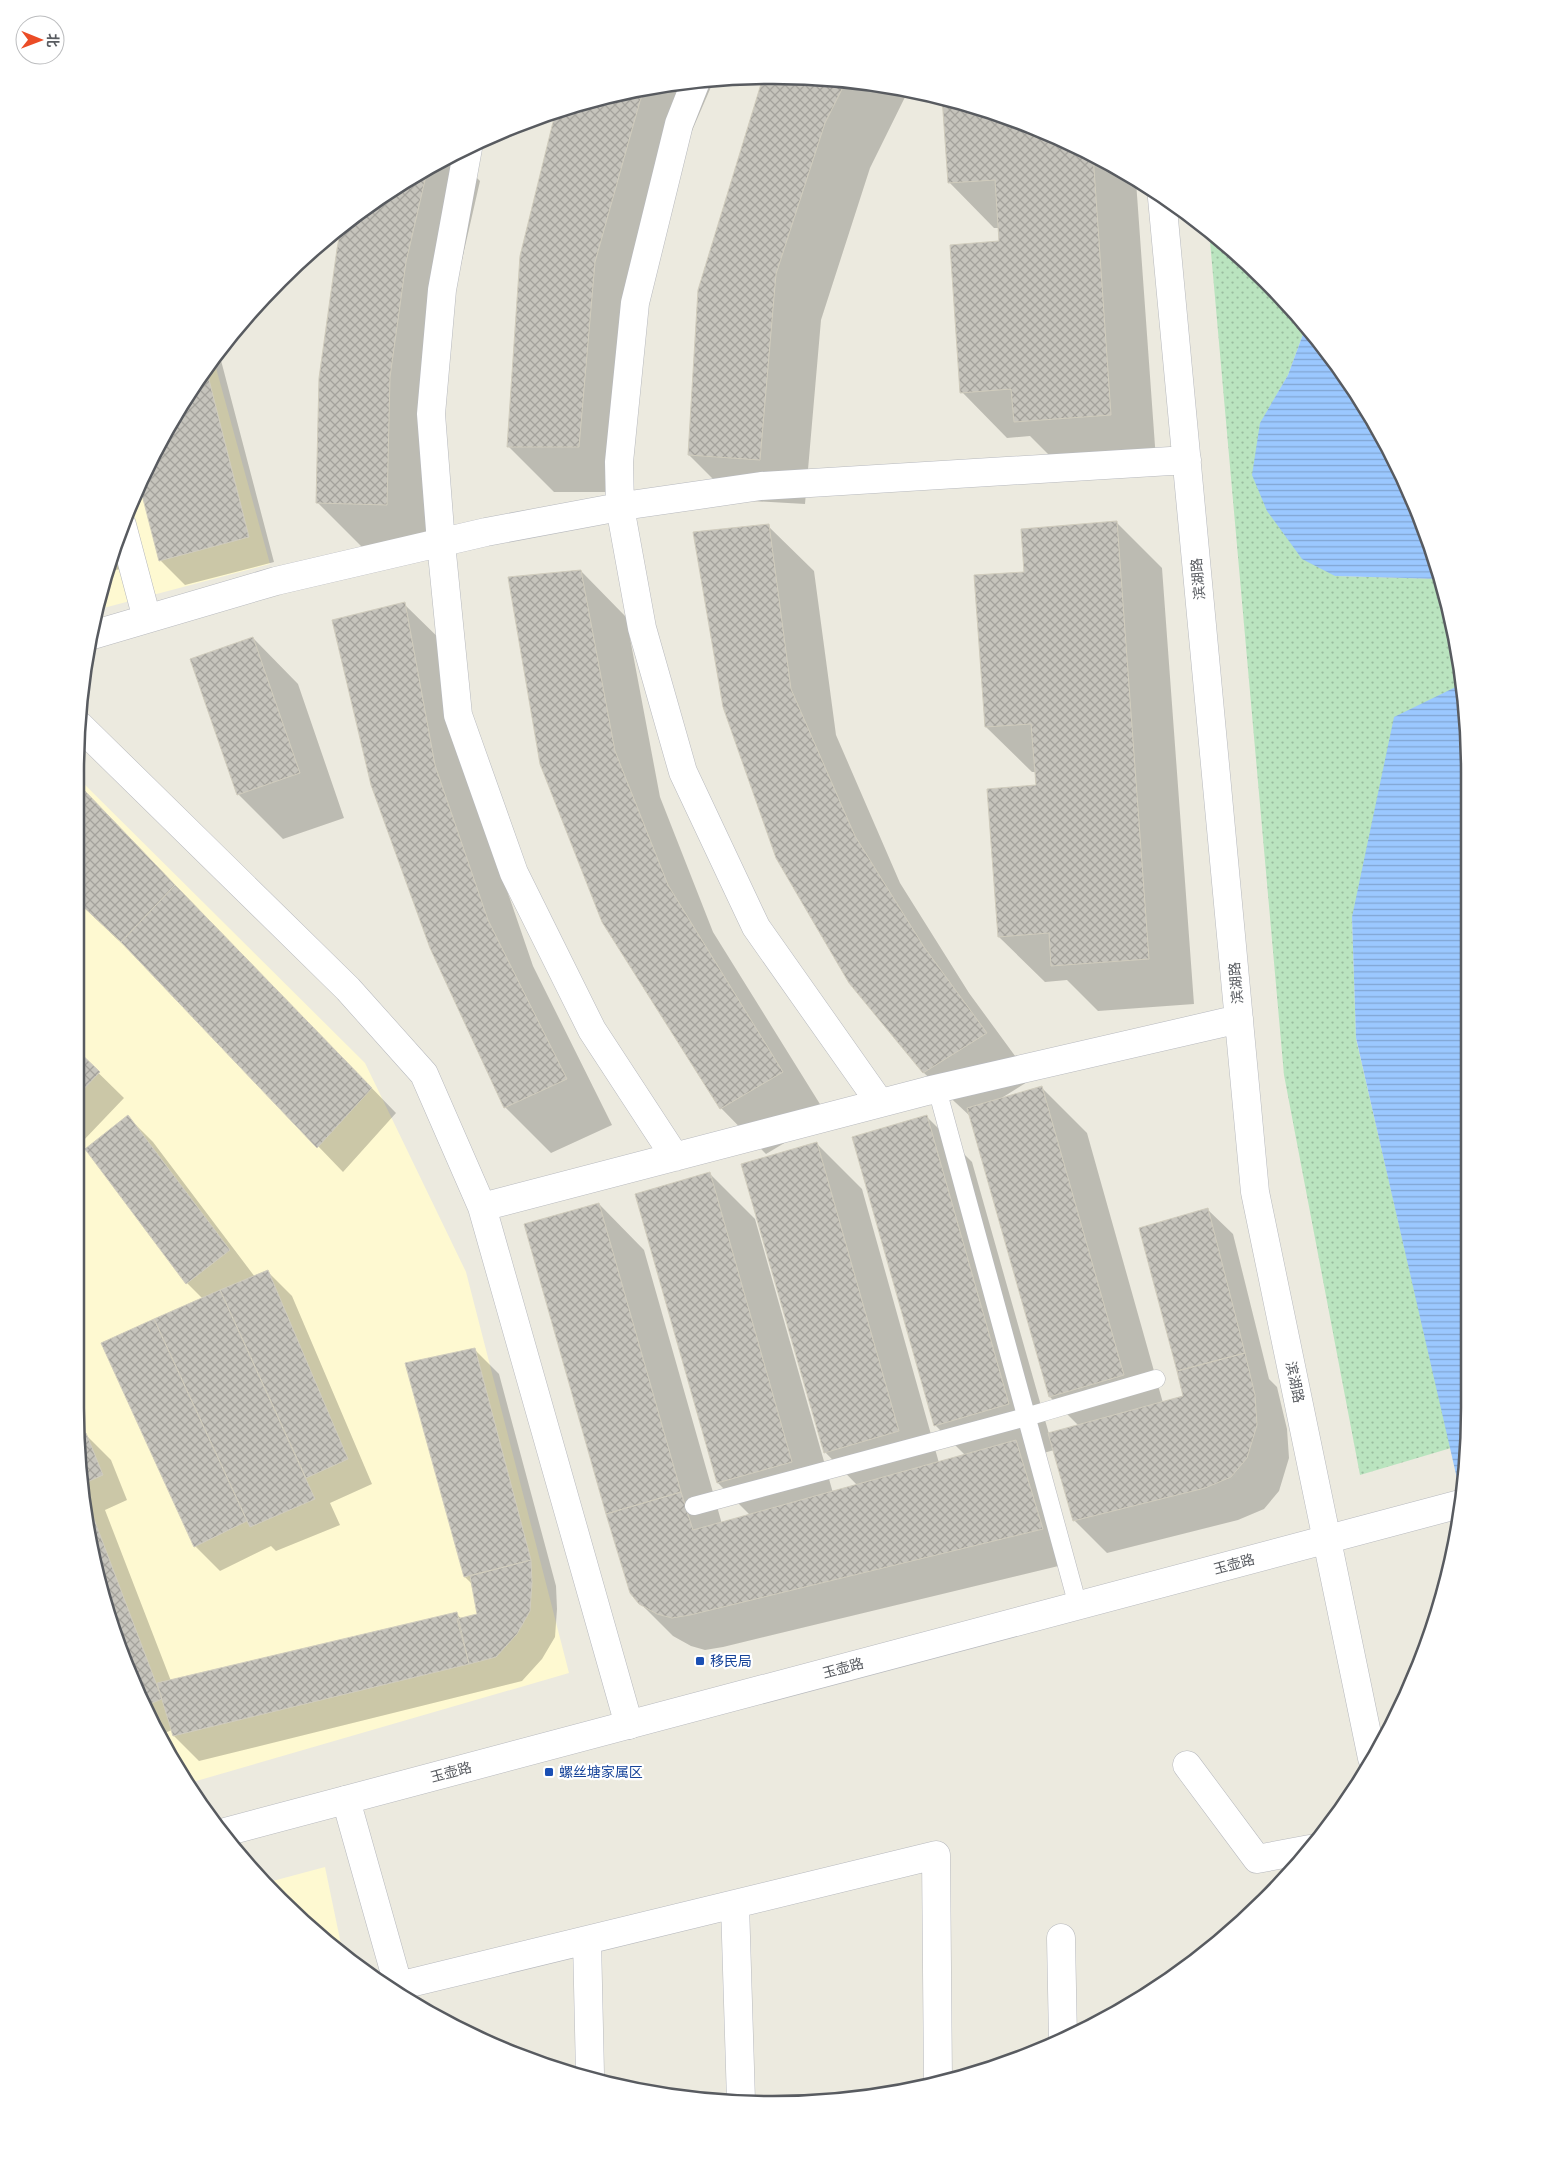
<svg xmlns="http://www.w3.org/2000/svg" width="1545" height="2180" viewBox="0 0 1545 2180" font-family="'Public Sans','Noto Sans SC',sans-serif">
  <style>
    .commercial { fill: #fef9d1 }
    .park { fill: url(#park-dots) }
    .water { fill: url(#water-rules) }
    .shadow { fill: #0003 }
    .building { fill: url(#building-cross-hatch); stroke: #d0ccbd }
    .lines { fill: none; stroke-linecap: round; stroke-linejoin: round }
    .service-casing { stroke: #b7b9be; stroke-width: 19 }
    .minor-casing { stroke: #b7b9be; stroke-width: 29 }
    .tertiary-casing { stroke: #b7b9be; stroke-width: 29 }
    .service { stroke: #fff; stroke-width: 18 }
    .minor { stroke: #fff; stroke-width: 28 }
    .tertiary { stroke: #fff; stroke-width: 28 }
    .transit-dot { fill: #1a4fb4; stroke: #fff; stroke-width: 2 }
    .labels { text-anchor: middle; stroke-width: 4.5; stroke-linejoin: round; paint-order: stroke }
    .street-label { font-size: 14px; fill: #585b60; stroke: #fff }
    .transit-label { font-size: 14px; fill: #164399; stroke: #fff; text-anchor: start }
    .rim { fill: none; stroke: #585b60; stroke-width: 2.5 }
  </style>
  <defs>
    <pattern id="park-dots" width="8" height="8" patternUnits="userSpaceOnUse" patternTransform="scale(1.25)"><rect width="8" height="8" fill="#bae4bf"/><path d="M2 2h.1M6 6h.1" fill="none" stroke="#9abc9f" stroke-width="1.8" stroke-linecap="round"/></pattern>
    <pattern id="water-rules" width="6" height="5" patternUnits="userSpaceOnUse" patternTransform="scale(1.25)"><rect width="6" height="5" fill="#9bc8ff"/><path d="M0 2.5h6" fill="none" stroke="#81a5d2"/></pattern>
    <pattern id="building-cross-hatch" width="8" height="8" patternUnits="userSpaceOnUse" patternTransform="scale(1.25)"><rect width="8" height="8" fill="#c6c4bc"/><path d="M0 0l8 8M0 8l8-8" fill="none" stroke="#a4a29c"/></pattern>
  </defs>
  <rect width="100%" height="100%" fill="#eceadf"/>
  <path class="commercial" d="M 213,357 L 270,564 L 96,610 L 128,506 L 168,424 Z
    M 75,775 L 365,1063 L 466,1272 L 569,1673 L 186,1784 L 128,1675 L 99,1588 L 75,1408 Z
    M 325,1867 L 343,1954 L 313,1932 L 269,1882 Z"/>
  <path class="park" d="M 1209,230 L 1297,312 L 1306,326 L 1288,375 L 1260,424 L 1335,576 L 1441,579 L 1446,592 L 1464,683 L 1352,917 L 1356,1039 L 1451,1448 L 1360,1475 L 1284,1075 Z"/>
  <path class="water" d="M 1306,326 L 1398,464 L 1441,579 L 1335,576 L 1302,559 L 1267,511 L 1252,475 L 1260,423 L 1288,375 Z
    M 1464,683 L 1469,1453 L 1461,1496 L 1356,1038 L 1352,917 L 1394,717 Z"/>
  <path class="shadow" d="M 818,76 L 908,91 L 870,168 L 821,320 L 805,504 L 734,500 L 689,455 Z
    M 714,80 L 685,147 L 640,308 L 624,492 L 554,492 L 508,446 L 557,110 L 681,81 Z
    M 943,97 L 953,99 L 1081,147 L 1136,181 L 1156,460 L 1061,467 L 1030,436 L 1007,438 L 962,392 L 1000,242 L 999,228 L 994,228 L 949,182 Z
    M 454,155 L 480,181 L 451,308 L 432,550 L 363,548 L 318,503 L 343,226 L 424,169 Z
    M 218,349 L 274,562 L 185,585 L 160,560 L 168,424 Z
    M 1117,523 L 1162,568 L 1194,1004 L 1098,1011 L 1067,980 L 1045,982 L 999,937 L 1037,786 L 1036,772 L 1032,772 L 986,727 L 1025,573 Z
    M 768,526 L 814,571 L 836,735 L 900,883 L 969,993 L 1032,1079 L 1000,1099 L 1042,1088 L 1087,1133 L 1163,1403 L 1184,1397 L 1207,1209 L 1233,1234 L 1269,1379 L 1277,1387 L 1287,1429 L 1289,1458 L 1279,1491 L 1264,1509 L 1238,1520 L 1107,1553 L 1074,1520 L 1054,1450 L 1030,1457 L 1048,1474 L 1075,1562 L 723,1647 L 705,1650 L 691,1646 L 673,1636 L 640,1603 L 599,1204 L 644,1250 L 722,1524 L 751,1516 L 718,1483 L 710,1174 L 755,1219 L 833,1493 L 858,1486 L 825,1452 L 817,1144 L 862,1189 L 939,1463 L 966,1456 L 935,1425 L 927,1117 L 972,1162 L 1049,1434 L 1079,1426 L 1050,1397 L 971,1117 L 924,1073 L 851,982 L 777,858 Z
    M 115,548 L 120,569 L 108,572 Z
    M 581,571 L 626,617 L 660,797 L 713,932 L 828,1117 L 766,1154 L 721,1108 L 603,921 Z
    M 404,604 L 450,649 L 480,812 L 533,966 L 612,1125 L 551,1153 L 505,1107 L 334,621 Z
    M 253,638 L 298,684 L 344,818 L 283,839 L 238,794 Z
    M 75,785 L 109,817 L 396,1113 L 343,1172 L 136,957 L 75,899 Z
    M 75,1050 L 124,1098 L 82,1142 L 75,1135 Z
    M 128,1117 L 153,1142 L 255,1277 L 267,1271 L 292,1296 L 372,1484 L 330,1503 L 340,1525 L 276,1551 L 271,1546 L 220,1571 L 195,1546 L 103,1343 L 203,1299 L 187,1283 L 87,1149 Z
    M 474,1349 L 499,1374 L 556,1586 L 557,1609 L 555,1637 L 542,1659 L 522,1681 L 199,1761 L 174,1736 L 172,1730 L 160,1735 L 128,1675 L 99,1588 L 79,1437 L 86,1435 L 111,1460 L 127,1500 L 105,1510 L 171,1681 L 456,1614 L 462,1619 L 479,1615 L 473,1585 L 465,1577 Z"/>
  <path class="building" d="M 818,76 L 846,81 L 825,123 L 776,274 L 760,460 L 688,455 L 698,290 L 761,84 L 763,78 Z
    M 645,89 L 640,101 L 595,262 L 579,447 L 507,447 L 520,256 L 556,110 Z
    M 942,97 L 953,99 L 1081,147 L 1093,154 L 1111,415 L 1014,422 L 1011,389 L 960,393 L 950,245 L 999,241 L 995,180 L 948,183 Z
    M 428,167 L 406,262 L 390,377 L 387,505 L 316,503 L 319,378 L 337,249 L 341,227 Z
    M 206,368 L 249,537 L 159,561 L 139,483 L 168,424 Z
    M 1117,521 L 1149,959 L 1051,966 L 1049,933 L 998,937 L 987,789 L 1036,785 L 1031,724 L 985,727 L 974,575 L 1024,572 L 1021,529 Z
    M 769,524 L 791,689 L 855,836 L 924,947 L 987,1033 L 923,1073 L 849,983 L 776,858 L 723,707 L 693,532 Z
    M 581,570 L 615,751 L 668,885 L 783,1072 L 720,1109 L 602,922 L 540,764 L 508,577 Z
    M 405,602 L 435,765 L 488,920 L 567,1079 L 504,1108 L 430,948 L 371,785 L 332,620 Z
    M 253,637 L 300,773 L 237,795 L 190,659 Z
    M 75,783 L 84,790 L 175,885 L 121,942 L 75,899 Z
    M 175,885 L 372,1088 L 317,1148 L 121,942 Z
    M 75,1048 L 100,1072 L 75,1098 Z
    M 1042,1086 L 1124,1375 L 1049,1397 L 967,1108 Z
    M 128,1115 L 230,1250 L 186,1284 L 85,1149 Z
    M 927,1115 L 1009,1404 L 934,1426 L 852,1137 Z
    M 817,1142 L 899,1431 L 824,1453 L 741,1164 Z
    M 710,1172 L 792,1462 L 717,1483 L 635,1194 Z
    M 599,1203 L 681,1492 L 606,1514 L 524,1224 Z
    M 1208,1208 L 1245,1353 L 1177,1371 L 1139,1228 Z
    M 268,1270 L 348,1459 L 306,1478 L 220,1290 Z
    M 220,1290 L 315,1499 L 250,1527 L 154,1319 Z
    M 154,1319 L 247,1521 L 194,1547 L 101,1343 Z
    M 475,1348 L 531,1560 L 464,1577 L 405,1363 Z
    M 1245,1353 L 1255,1395 L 1257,1425 L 1247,1458 L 1231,1477 L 1205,1488 L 1073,1521 L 1048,1433 L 1183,1396 L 1177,1371 Z
    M 86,1433 L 103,1475 L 85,1483 L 79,1436 Z
    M 1016,1440 L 1043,1529 L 690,1615 L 672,1618 L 657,1614 L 639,1604 L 630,1593 L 606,1514 L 681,1492 L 693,1530 Z
    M 88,1503 L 162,1699 L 145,1706 L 128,1675 L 99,1588 Z
    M 531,1560 L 532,1583 L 530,1611 L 517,1634 L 496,1657 L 469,1664 L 457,1619 L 477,1614 L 470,1576 Z
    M 457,1612 L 469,1664 L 173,1736 L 157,1683 Z"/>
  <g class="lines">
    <g class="service-casing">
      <path id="service" d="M 937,1089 L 1078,1606
        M 694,1506 L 1026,1417 L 1156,1379"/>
    </g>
    <g class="minor-casing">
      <path id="minor" d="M 696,81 L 679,124 L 635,303 L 619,462 L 620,507 L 642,628 L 683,772 L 756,927 L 880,1103
        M 468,148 L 442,290 L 431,414 L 441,543 L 458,715 L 514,873 L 592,1030 L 675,1157
        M 1162,198 L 1255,1192 L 1372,1758
        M 122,525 L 147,619
        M 89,636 L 276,581 L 486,532 L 630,505 L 761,486 L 1187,460
        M 80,726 L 348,989 L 424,1074 L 482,1207 L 629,1725
        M 482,1207 L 927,1091 L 1239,1019
        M 1187,1765 L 1257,1859 L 1310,1849
        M 346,1800 L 401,1995
        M 735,1904 L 741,2101
        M 1061,1938 L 1063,2039
        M 587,1940 L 590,2074
        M 398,1986 L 936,1855 L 938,2082"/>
    </g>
    <g class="tertiary-casing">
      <path id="tertiary" d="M 225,1832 L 1460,1504"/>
    </g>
    <use href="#service" class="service"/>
    <use href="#minor" class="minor"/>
    <use href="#tertiary" class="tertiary"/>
  </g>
  <g class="transit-dot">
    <rect x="695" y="1656" width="10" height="10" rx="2.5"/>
    <rect x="544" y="1767" width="10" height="10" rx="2.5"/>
  </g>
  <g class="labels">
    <g class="street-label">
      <text transform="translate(1198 579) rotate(-95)" y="5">滨湖路</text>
      <text transform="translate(1236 983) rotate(-95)" y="5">滨湖路</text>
      <text transform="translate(1295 1382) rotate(78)" y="5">滨湖路</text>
      <text transform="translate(1234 1564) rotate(-15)" y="5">玉壶路</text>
      <text transform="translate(843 1668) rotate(-15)" y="5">玉壶路</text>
      <text transform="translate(451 1772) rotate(-15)" y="5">玉壶路</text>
    </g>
    <g class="transit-label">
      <text x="710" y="1666">移民局</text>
      <text x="559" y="1777">螺丝塘家属区</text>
    </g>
  </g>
  <path d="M0 0H1545V2180H0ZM772 84H773A688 688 0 0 1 1461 772V1408A688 688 0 0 1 773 2096H772A688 688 0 0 1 84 1408V772A688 688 0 0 1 772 84Z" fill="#fff" fill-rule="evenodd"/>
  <path class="rim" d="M772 84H773A688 688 0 0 1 1461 772V1408A688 688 0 0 1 773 2096H772A688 688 0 0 1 84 1408V772A688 688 0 0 1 772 84Z"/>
  <g transform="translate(40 40) rotate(91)"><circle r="24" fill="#ffffff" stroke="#bcbdbf"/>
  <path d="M0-4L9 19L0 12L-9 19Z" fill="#eb4c26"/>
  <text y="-8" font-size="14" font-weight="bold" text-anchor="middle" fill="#585b60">北</text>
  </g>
</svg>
